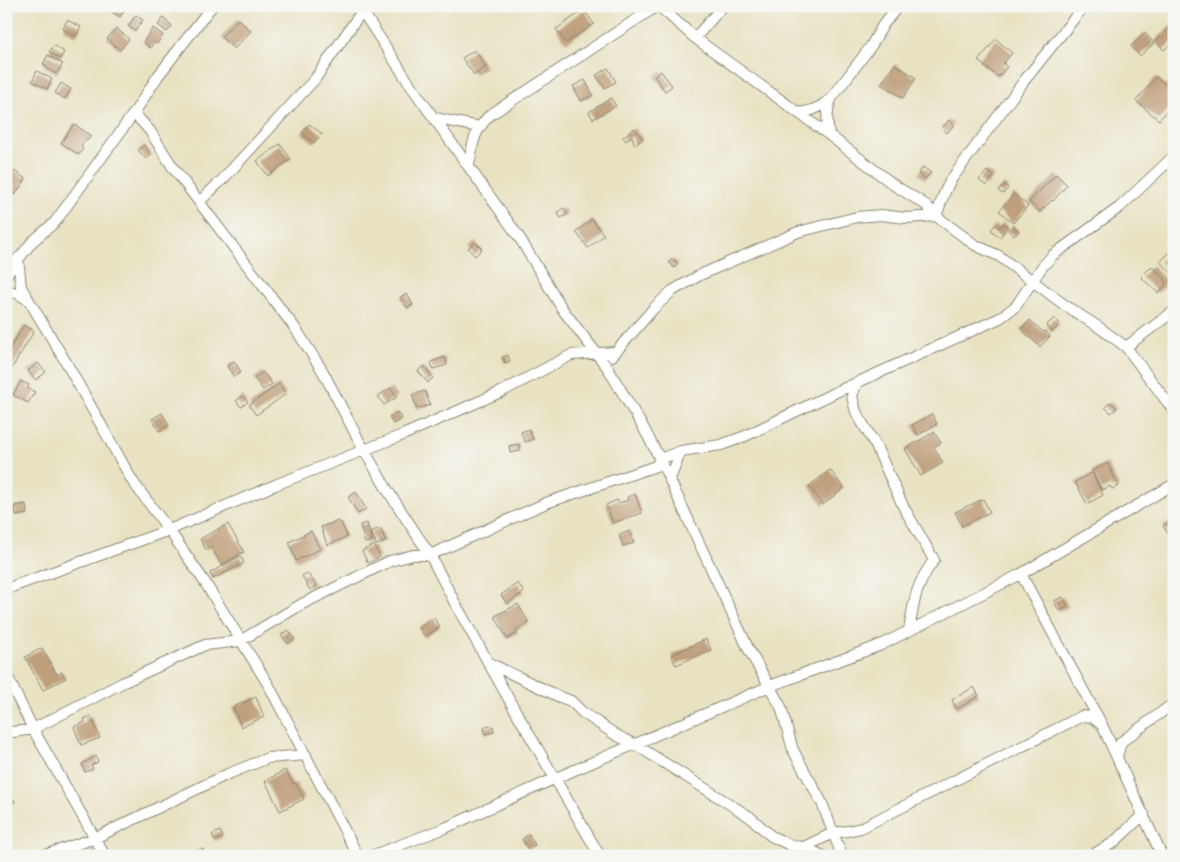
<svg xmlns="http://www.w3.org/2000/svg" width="1180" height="862" viewBox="0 0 1180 862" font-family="'IM FELL French Canon',serif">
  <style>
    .building { fill: #bf9f7c }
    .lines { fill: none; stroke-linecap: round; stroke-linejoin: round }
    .street-casing { stroke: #8a8676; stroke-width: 12 }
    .street { stroke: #fff; stroke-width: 10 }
  </style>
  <rect width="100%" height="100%" fill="#f6f6f2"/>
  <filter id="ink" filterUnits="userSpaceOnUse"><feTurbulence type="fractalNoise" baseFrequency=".02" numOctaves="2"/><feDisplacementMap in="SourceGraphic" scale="10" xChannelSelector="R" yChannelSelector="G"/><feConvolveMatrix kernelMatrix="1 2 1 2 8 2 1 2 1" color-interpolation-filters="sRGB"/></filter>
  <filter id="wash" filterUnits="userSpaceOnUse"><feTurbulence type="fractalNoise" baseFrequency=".0096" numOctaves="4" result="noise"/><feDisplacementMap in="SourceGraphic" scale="20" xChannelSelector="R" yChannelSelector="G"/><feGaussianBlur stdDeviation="1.12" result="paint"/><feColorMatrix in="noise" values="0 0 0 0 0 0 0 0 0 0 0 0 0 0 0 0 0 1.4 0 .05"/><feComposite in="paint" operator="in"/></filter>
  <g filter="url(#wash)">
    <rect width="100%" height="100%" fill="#e8e2c2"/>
    <g id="blocks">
      <path class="building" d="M 103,6 L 127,6 L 120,17 Z
        M 584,10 L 594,24 L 566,43 L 556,29 Z
        M 136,15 L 143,20 L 135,31 L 128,26 Z
        M 163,18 L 172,26 L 167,32 L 158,25 Z
        M 238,19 L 251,31 L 234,49 L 221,37 Z
        M 67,20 L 81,27 L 76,36 L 63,29 Z
        M 1174,22 L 1174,41 L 1164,50 L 1155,41 Z
        M 116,28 L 129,39 L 120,50 L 107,39 Z
        M 153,28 L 163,35 L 157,44 L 154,42 L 150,48 L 143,42 Z
        M 1145,33 L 1154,43 L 1140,56 L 1131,46 Z
        M 996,39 L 1012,53 L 1003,64 L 1007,67 L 998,77 L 978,61 Z
        M 54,45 L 64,52 L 60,59 L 49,52 Z
        M 475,50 L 486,67 L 474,75 L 462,58 Z
        M 48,55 L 63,64 L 56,74 L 44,66 L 45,64 L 43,64 Z
        M 895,64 L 916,78 L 903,98 L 881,84 Z
        M 608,68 L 616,82 L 605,88 L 596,75 Z
        M 37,71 L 52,79 L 47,89 L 32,81 Z
        M 661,71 L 672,86 L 665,91 L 654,76 Z
        M 1156,77 L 1166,85 L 1170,80 L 1174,83 L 1174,103 L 1159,120 L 1136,101 Z
        M 585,80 L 593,95 L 581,101 L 573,86 Z
        M 61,83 L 71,89 L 65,99 L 55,93 Z
        M 611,98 L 616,106 L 593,119 L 589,112 Z
        M 949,120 L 954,125 L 947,133 L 942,128 Z
        M 74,124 L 91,136 L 88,140 L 86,139 L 81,147 L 83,149 L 79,155 L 61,143 Z
        M 309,124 L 322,134 L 314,143 L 302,133 Z
        M 634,128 L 643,139 L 635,145 L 632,136 L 626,141 L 623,137 Z
        M 280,144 L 291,159 L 268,176 L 257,161 Z
        M 144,145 L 151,154 L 146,159 L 138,150 Z
        M 923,167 L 931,173 L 925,179 L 918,174 Z
        M 14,171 L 26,179 L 15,195 L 6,189 L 6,182 Z
        M 987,171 L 994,176 L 986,186 L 979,180 Z
        M 1056,174 L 1067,185 L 1053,201 L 1052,200 L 1040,212 L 1029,202 Z
        M 1004,184 L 1008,188 L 1003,194 L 998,191 Z
        M 1014,194 L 1028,206 L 1013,223 L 999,211 Z
        M 564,208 L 568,214 L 561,218 L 557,212 Z
        M 592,219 L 604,235 L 588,248 L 576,232 Z
        M 1003,223 L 1008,227 L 1000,237 L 991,230 L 995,225 L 999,228 Z
        M 1013,225 L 1019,231 L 1014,236 L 1008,230 Z
        M 475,242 L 482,249 L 475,256 L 468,248 Z
        M 1174,248 L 1174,275 L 1160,262 Z
        M 673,259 L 678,264 L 674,268 L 669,262 Z
        M 1152,266 L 1166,280 L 1165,286 L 1158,293 L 1141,277 Z
        M 407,294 L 413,305 L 407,308 L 400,297 Z
        M 1054,318 L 1060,324 L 1052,332 L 1046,326 Z
        M 1030,320 L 1043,332 L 1045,331 L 1050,336 L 1040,347 L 1021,329 Z
        M 24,325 L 34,331 L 6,378 L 6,355 Z
        M 508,355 L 510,361 L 505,363 L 502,357 Z
        M 445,357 L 447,365 L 433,369 L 431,362 Z
        M 234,361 L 241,372 L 234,377 L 227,366 Z
        M 38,363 L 46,372 L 36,380 L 28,371 Z
        M 424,366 L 433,378 L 428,383 L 418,371 Z
        M 263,372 L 272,384 L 263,390 L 254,378 Z
        M 21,381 L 29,385 L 27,388 L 35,392 L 28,403 L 13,395 Z
        M 279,384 L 286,394 L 256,415 L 249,405 Z
        M 391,388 L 397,397 L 384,405 L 378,396 Z
        M 425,391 L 430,405 L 417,409 L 412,395 Z
        M 243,396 L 248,402 L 241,407 L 236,401 Z
        M 1111,402 L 1117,408 L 1111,413 L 1105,407 Z
        M 397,412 L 402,419 L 393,424 L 389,417 Z
        M 162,413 L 169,425 L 159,431 L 152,419 Z
        M 932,414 L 937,424 L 918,435 L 912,425 Z
        M 529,429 L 533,439 L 525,442 L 521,432 Z
        M 934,432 L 941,443 L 934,447 L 943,463 L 921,476 L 905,449 Z
        M 519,444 L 520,451 L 510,453 L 509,446 Z
        M 1107,463 L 1119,486 L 1112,489 L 1110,486 L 1102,490 L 1092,471 Z
        M 830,470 L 844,488 L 823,505 L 809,486 Z
        M 1092,473 L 1103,495 L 1087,504 L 1075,482 Z
        M 356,492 L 366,509 L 358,514 L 348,497 Z
        M 635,494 L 642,513 L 613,523 L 606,505 L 617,500 L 619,503 L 628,500 L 627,497 Z
        M 983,499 L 990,512 L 962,526 L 955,512 Z
        M 26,504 L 27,514 L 16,516 L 14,506 Z
        M 1174,516 L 1174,543 L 1163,526 L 1173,520 L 1171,517 Z
        M 338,521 L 339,523 L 341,522 L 347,537 L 327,545 L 321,527 Z
        M 367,523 L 372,541 L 365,543 L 360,525 Z
        M 228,524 L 244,552 L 221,565 L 211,547 L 206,550 L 200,539 Z
        M 380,528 L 386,541 L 376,545 L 371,532 Z
        M 311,531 L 320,549 L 296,561 L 289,542 Z
        M 630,531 L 634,543 L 623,546 L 619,535 Z
        M 374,545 L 380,557 L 368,563 L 362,551 Z
        M 240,556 L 244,563 L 213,579 L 210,573 Z
        M 307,573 L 317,586 L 310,590 L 302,576 Z
        M 518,583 L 524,592 L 507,604 L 501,595 Z
        M 1063,597 L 1068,607 L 1059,611 L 1054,601 Z
        M 518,604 L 529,623 L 516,630 L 518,633 L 507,639 L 495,616 Z
        M 434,618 L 440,627 L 425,637 L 419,628 Z
        M 288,630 L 295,639 L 288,644 L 281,635 Z
        M 706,639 L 711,650 L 676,665 L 671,655 Z
        M 42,648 L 57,675 L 62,672 L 66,678 L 43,690 L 25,657 Z
        M 974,687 L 979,696 L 957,709 L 952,700 Z
        M 256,697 L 264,717 L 241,727 L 233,707 Z
        M 91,716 L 100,738 L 81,745 L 74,727 L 85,722 L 84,719 Z
        M 493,726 L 494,732 L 485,734 L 484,727 Z
        M 96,756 L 98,762 L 91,765 L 93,769 L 85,772 L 82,764 Z
        M 285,770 L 293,784 L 296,783 L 304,799 L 280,811 L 265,781 Z
        M 6,793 L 15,801 L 9,808 L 6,805 Z
        M 220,831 L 223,837 L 215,841 L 212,835 Z
        M 529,834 L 535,845 L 528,849 L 522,839 Z
        M 94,849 L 97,856 L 86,856 L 85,854 Z
        M 203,849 L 205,856 L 184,856 L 184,855 Z"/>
    </g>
  </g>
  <g filter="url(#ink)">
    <use href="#blocks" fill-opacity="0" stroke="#8a8676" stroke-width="1"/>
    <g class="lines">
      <g class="street-casing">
        <path id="street" d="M 359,6 L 411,86 L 519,237 L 563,310 L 607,367 L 643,427 L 660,459 L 749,650 L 781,707 L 793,750 L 822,803 L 842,856
          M 659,6 L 695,38 L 829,135 L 894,185 L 926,205 L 936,216 L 975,245 L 999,256 L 1066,306 L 1100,328 L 1126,347 L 1174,411
          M 695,38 L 723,6
          M 134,113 L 150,131 L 174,169 L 295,328 L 322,370 L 364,450 L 388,491 L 430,555 L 456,605 L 511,703 L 600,856
          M 799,113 L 812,110 L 821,106 L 831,99 L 871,46 L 883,25 L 898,6
          M 435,118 L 479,127
          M 829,135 C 827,122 826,112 831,99
          M 469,165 C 473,143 473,132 490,115 L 657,6
          M 199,202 L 223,179 L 315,79 L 362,11
          M 18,258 L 21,287 L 67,364 L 133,482 L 169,530 L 204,581 L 268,684 L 358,856
          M 6,275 L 32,242 L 55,222 L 134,113 L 158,76 L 212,6
          M 6,290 L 19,294 L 28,300
          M 1126,347 L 1174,311
          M 612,356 L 654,308 L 672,291 L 700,275 L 798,232 L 857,217 L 881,215 L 906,218 L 936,216 L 944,194 L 950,181 L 1024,81 L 1084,6
          M 856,384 L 852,396 L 856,412 L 876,446 L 903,506 L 934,560 C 915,586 914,601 909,631
          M 670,479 L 681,451
          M 1021,574 L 1102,725 L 1162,856
          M 6,589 L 169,530 L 275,485 L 405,434 L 503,391 L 571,355 L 615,352
          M 489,663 L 560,697 L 571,701 L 582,712 L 616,735 L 636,745 L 750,817 L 771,836 L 792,846 L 804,847 L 823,856
          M 6,674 L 33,729 L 105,856
          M 6,733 L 33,729 L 124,682 L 205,645 L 240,641 L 302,604 L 390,561 L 413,555 L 430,555 L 546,503 L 656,466 L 660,459 L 681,451 L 721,445 L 743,437 L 834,393 L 1000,318 L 1016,306 L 1042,267 L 1053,255 L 1120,207 L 1174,156
          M 1117,757 L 1121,742 L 1174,703
          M 804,847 L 833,833 L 848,831 L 861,828 L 1082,716 L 1092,717 L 1102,725
          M 42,856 L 95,838 L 228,774 L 268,758 L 306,755
          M 371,856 L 445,828 L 556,778 L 770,686 L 881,645 L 1021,574 L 1174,484
          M 1090,856 L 1113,843 L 1144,814"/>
      </g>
      <use href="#street" class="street"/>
    </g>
  </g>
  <rect width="1180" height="862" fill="none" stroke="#f6f6f2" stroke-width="25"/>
</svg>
